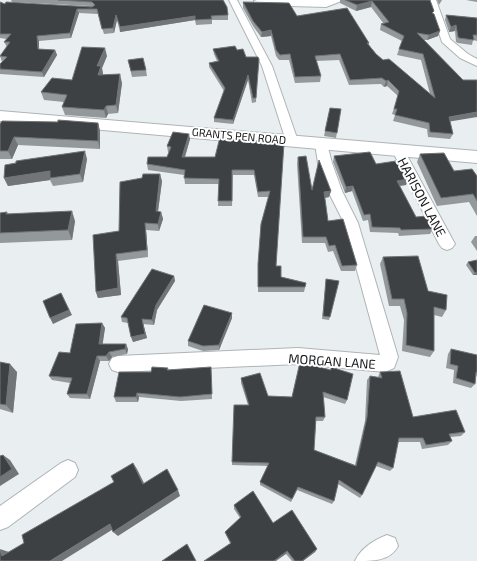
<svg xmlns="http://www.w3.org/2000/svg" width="477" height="561" viewBox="0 0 477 561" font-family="'Exo 2',sans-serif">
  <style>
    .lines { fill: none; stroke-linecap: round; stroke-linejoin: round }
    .street-casing { stroke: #afb4b7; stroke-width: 2 }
    .secondary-casing { stroke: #afb4b7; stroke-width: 2 }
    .street { fill: #fff; fill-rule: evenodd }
    .secondary { fill: #fff; fill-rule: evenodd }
    .wall { fill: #93989a }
    .shaded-wall { fill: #717577 }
    .building { fill: #3d4143; stroke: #717577 }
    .labels { text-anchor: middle; stroke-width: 4; stroke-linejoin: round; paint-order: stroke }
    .far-street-label { font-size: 11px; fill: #18191b; stroke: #fff }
    .street-label { font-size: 13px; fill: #18191b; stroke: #fff }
  </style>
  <rect width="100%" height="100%" fill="#e9eef1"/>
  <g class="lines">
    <g class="street-casing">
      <path id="street" d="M 229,0 L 237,0 L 272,66 L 298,141 L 296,144 L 288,144 L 286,141 L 262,66 Z
        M 257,0 L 344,0 L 326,7 L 254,5 L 254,1 Z
        M 428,0 L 436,0 L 450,39 L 468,54 L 477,59 L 477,66 L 460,58 L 442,42 Z
        M 321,140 L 327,144 L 332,163 L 342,191 L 358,223 L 398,357 L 394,368 L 385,372 L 298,364 L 118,372 L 112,370 L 109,364 L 112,358 L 118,356 L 298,348 L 380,355 L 344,223 L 328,191 L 318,163 L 315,144 Z
        M 398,146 L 402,147 L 404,150 L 455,244 L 452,248 L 447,250 L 442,248 L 439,244 L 392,150 L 394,147 Z
        M 68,460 L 75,463 L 78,470 L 75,477 L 8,527 L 0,530 L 0,506 L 61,463 Z
        M 387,535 L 395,538 L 398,546 C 390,561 374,561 355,561 C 361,548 374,540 387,535 Z"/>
    </g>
    <g class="secondary-casing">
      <path id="secondary" d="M 0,111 L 477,151 L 477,163 L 0,121 Z"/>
    </g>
    <use href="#street" class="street"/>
    <use href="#secondary" class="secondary"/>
  </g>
  <path class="wall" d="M 11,0 L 223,0 L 228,15 L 228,20 L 212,20 L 212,24 L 196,25 L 195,20 L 120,32 L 117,20 L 114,33 L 104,34 L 98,14 L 79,13 L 71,38 L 39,41 L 39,49 L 55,50 L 57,55 L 44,77 L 0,74 L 0,64 L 3,62 L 2,62 L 0,56 L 7,47 L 4,42 L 7,39 L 0,38 L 0,2 L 5,4 L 92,6 L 12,2 Z
    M 340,0 L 430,0 L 433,13 L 440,31 L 438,36 L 427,40 L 423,40 L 450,122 L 453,134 L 450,139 L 428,137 L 427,129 L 393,121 L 395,115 L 392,114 L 398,96 L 387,86 L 384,87 L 381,84 L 349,85 L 339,60 L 316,61 L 321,76 L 320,82 L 295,83 L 289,60 L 279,60 L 276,56 L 271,36 L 261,37 L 253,26 L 243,8 L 243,2 L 297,16 L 369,43 L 369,45 L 376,54 L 383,60 L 430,94 L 421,60 L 397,55 L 399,49 L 402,41 L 380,30 L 381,24 L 384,24 L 371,7 L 356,11 L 340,3 Z
    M 437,0 L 442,0 L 439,5 Z
    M 466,0 L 477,0 L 477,2 Z
    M 446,15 L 477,18 L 477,41 L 473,40 L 472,45 L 458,43 L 456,42 L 455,31 L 449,32 L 445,20 Z
    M 213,49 L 237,50 L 246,57 L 258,57 L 256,102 L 252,103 L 248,80 L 233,124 L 214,122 L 214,118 L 224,91 L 209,67 L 209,63 L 217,61 L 214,54 Z
    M 107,56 L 102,68 L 103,75 L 122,83 L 118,113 L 108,114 L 106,118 L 65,115 L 62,107 L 64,102 L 44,100 L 41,92 L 72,80 Z
    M 128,60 L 146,70 L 147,76 L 132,77 Z
    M 330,108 L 341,109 L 336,138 L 324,136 Z
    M 98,123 L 100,131 L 100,149 L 18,145 L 12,159 L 0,159 L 0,124 Z
    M 190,139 L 185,157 L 215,157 L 284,143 L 276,266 L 281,277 L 306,283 L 304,292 L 258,292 L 258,270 L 261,224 L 269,197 L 258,197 L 254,175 L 233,175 L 232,206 L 218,206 L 219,184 L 185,184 L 184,175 L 148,170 L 147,164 L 167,157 L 169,152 L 168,152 L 167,146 Z
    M 420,154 L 454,171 L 477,176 L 477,216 L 469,202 L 437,206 L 417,162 Z
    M 334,156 L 376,164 L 408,179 L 406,185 L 400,186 L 416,217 L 433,229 L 430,234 L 399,236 L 398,233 L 370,232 L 368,220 L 363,221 L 352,191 L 345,193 L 333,162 Z
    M 298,157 L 312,190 L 331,191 L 329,197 L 325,198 L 328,221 L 357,265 L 355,271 L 341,271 L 333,251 L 328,252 L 325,243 L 302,243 L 297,164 Z
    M 87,159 L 83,182 L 53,186 L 50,180 L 8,186 L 4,178 Z
    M 162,181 L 158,212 L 161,212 L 163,219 L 159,231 L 146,230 L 148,257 L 118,261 L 121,295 L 98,298 L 96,292 L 119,231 Z
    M 7,212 L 8,214 L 75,221 L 72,240 L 0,243 L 0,213 Z
    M 475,236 L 477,236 L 477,251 L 471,242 Z
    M 383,257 L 428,291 L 446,310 L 442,317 L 434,315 L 434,351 L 430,357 L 402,351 L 404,320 L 400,306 L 389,306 L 380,264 Z
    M 477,260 L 477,275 L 473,275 L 466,265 L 468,262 Z
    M 174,276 L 175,281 L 157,310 L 154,325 L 143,324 L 147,338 L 133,342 L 128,323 L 122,322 L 121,317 Z
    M 326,279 L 339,281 L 329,320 L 322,319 Z
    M 232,318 L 219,350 L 203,351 L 188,346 L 188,341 Z
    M 102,323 L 105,328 L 102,344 L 128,349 L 127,354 L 112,357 L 109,361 L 100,361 L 90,399 L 70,398 L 67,394 L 70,383 L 52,380 L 49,376 L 70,353 Z
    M 451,349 L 477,355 L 477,375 L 476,377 L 475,384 L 471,388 L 453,383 L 454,370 L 446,368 L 448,354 Z
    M 0,362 L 17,372 L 13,413 L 0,409 Z
    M 300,362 L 347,400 L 345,404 L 323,397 L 325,417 L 323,421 L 316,421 L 314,450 L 355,465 L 365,421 L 367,380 L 370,376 L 378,377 L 380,372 L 413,417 L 465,432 L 461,436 L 450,437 L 452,441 L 448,445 L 422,449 L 420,442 L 398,442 L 393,468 L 390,471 L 376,466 L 362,495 L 360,498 L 338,484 L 334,501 L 332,504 L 297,490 L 291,502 L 260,485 L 260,482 L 268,466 L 232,465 L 232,462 L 248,405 L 241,383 L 241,378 L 268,396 L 292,397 Z
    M 169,370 L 211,372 L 212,399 L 181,401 L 139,397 L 138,402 L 116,402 L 114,397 L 151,372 Z
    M 234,505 L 273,523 L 317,549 L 315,552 L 303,561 L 292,561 L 286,554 L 230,543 L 226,535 L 225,532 L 240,518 L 234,509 Z"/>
  <path class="shaded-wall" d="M 372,1 L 371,7 L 356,11 L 357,5 Z
    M 77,9 L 79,13 L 71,38 L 70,33 Z
    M 116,15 L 117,20 L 114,33 L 113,28 Z
    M 195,16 L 195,20 L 120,32 L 120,27 Z
    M 456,25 L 455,31 L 449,32 L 451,27 Z
    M 271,30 L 271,36 L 261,37 L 262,32 Z
    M 440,31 L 438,36 L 427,40 L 429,35 Z
    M 37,36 L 39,41 L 39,54 L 38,49 Z
    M 105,48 L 107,56 L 102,68 L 103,74 L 101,84 L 97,66 Z
    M 55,50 L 57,55 L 44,77 L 42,72 Z
    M 120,74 L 122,83 L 118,113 L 116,105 Z
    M 248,75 L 248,80 L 233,124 L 233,120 Z
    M 388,80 L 387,86 L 384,87 L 386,81 Z
    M 106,106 L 108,114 L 106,118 L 104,110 Z
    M 477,112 L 477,117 L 447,122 L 449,117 Z
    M 98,123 L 100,131 L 100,149 L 98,141 Z
    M 189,134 L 190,139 L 183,163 L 182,157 Z
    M 14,137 L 18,145 L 12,159 L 8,151 Z
    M 85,151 L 87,159 L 83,182 L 80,174 Z
    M 50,171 L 50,180 L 8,186 L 4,178 Z
    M 160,174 L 162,181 L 157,218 L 156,211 Z
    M 408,179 L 406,185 L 395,186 L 397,181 Z
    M 353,186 L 352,191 L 345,193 L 346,187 Z
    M 331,191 L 329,197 L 323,198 L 324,192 Z
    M 72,211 L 75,221 L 72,240 L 68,230 Z
    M 161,212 L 163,219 L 159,231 L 158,224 Z
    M 145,223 L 146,230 L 148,257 L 147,250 Z
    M 116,254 L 118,261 L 121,295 L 98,298 L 96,292 Z
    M 477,272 L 477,275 L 473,275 L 475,273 Z
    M 174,276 L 175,281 L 157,310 L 154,325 L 152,320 L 156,305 Z
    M 61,293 L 72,315 L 53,324 L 50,318 Z
    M 232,313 L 232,318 L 219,350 L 219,345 Z
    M 142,319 L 147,338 L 133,342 L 131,337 Z
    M 102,323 L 105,328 L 102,349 L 99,344 Z
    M 126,344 L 128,349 L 127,354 L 125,349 Z
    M 109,352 L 112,357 L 109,361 L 106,356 Z
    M 97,356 L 100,361 L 90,399 L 87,394 Z
    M 10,364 L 17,372 L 13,413 L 6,405 Z
    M 137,393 L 139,397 L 138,402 L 136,397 Z
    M 3,455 L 10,460 L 19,474 L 0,486 L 0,477 Z
    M 133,463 L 137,469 L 147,489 L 143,484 Z
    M 178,490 L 180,496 L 118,536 L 113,532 Z
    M 110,524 L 115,528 L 62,561 L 50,561 Z
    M 0,549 L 9,552 L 2,556 Z
    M 317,549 L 315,552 L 303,561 L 302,561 Z
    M 287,551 L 286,554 L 276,561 L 274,561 Z"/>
  <path class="building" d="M 58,0 L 223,0 L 227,7 L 228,15 L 211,16 L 212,19 L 195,20 L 195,16 L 120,27 L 116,15 L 113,28 L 102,29 L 97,9 L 77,9 L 70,33 L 37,36 L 38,49 L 55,50 L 42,72 L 0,69 L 0,64 L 7,57 L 0,56 L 10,42 L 4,42 L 11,34 L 0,34 L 0,2 L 5,4 L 6,2 L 92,7 L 95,5 L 92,2 Z
    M 345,0 L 430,0 L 434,11 L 432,13 L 434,14 L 440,31 L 429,35 L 417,33 L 463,80 L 477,80 L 477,112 L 449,117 L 453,134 L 430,132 L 429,123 L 395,115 L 397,109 L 394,109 L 399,91 L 388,80 L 386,81 L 382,78 L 350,80 L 340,54 L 315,56 L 321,76 L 295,77 L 290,54 L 280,55 L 276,50 L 271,30 L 262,32 L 253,21 L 243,2 L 289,3 L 297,16 L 347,8 L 369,43 L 367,43 L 376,54 L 383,60 L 389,59 L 435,98 L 423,54 L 399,49 L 404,36 L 381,24 L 389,22 L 372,1 L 357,5 Z
    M 446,15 L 477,18 L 477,35 L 473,35 L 474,40 L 459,38 L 458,37 L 456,25 L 451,27 Z
    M 235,46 L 237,50 L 243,49 L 246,57 L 258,57 L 259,59 L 256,98 L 253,98 L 248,75 L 233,120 L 214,118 L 225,88 L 209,63 L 219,61 L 213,49 Z
    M 82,47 L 105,48 L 97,66 L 101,66 L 98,75 L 120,74 L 116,105 L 106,106 L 104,110 L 62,107 L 67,95 L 41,92 L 52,78 L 72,80 Z
    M 143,58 L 146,70 L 131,71 L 128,60 Z
    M 330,108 L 341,109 L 337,133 L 325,131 Z
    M 58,120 L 98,123 L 98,141 L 14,137 L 8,151 L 0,151 L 0,124 L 2,121 L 58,122 Z
    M 173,132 L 189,134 L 182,157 L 215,157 L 220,137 L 284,143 L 276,266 L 281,266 L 281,277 L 306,283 L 305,287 L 258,287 L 258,264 L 261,224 L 270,191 L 258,192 L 254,170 L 232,170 L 232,201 L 218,201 L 219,179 L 184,178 L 185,170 L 147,164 L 148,157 L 167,157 L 171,147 L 167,146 Z
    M 85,151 L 80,174 L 50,178 L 50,171 L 4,178 L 5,165 L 16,163 L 16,161 Z
    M 370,152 L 376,164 L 396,161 L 408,179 L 397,181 L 416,217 L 428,216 L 433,229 L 401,230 L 400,228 L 372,227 L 370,214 L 364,215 L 353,186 L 346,187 L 334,156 Z
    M 444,153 L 454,171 L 472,169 L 477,176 L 477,201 L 473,194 L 441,198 L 420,154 Z
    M 306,156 L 312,190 L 319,160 L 331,191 L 324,192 L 328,221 L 343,219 L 357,265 L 342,266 L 335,245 L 329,246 L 326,237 L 303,237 L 298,157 Z
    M 143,174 L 160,174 L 156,211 L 161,212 L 158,224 L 145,223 L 147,250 L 116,254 L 118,288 L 96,292 L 93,235 L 119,231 L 120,182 L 142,178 Z
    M 72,211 L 68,230 L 0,233 L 0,213 L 7,212 L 6,214 Z
    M 418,256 L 428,291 L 447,295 L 446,310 L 434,307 L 434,351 L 406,345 L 407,313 L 404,299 L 392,299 L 383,257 Z
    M 477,260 L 477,272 L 475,273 L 468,262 Z
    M 152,269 L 174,276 L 156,305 L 152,320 L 142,319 L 145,334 L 131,337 L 127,318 L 121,317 Z
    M 326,279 L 339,281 L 330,317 L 323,316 Z
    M 61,293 L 69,310 L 50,318 L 43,301 Z
    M 204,305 L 232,313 L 219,345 L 203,346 L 188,341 Z
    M 102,323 L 99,344 L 126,344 L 125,349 L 109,352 L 106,356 L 97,356 L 87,394 L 67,394 L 72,378 L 49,376 L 59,352 L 70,353 L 76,324 Z
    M 451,349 L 477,355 L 477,372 L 476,372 L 475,384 L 456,378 L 458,366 L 450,364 Z
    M 0,362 L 10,364 L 6,405 L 0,404 Z
    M 300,362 L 331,370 L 331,367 L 353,374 L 347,400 L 323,392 L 325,417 L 316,417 L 314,450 L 356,466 L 367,417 L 370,376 L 382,378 L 380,372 L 400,371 L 413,417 L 456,410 L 465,432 L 449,434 L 452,441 L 426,445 L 423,438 L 399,438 L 393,468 L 378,462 L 362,495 L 339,480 L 334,501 L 298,487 L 292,499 L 260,482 L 269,463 L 232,462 L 234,405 L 249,405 L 241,378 L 260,373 L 268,396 L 292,397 Z
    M 152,367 L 168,368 L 167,370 L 211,367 L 212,394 L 180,397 L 137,393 L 136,397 L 114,397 L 119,372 L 151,372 Z
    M 3,455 L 12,469 L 0,477 L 0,456 Z
    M 133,463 L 143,484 L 167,469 L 178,490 L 113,532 L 110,524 L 50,561 L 0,561 L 0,550 L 2,556 L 24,543 L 22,535 L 114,482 L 111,476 Z
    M 253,491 L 273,523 L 292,510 L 317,549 L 302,561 L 295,561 L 287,551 L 274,561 L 204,561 L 231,543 L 225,532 L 241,517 L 234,505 Z
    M 187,544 L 196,561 L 162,561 Z"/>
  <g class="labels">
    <g class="far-street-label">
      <text transform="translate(239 136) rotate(5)" y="4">GRANTS PEN ROAD</text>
    </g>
    <g class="street-label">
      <text transform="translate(422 197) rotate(62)" y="5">HARISON LANE</text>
      <text transform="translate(332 361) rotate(4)" y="5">MORGAN LANE</text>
    </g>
  </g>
</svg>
